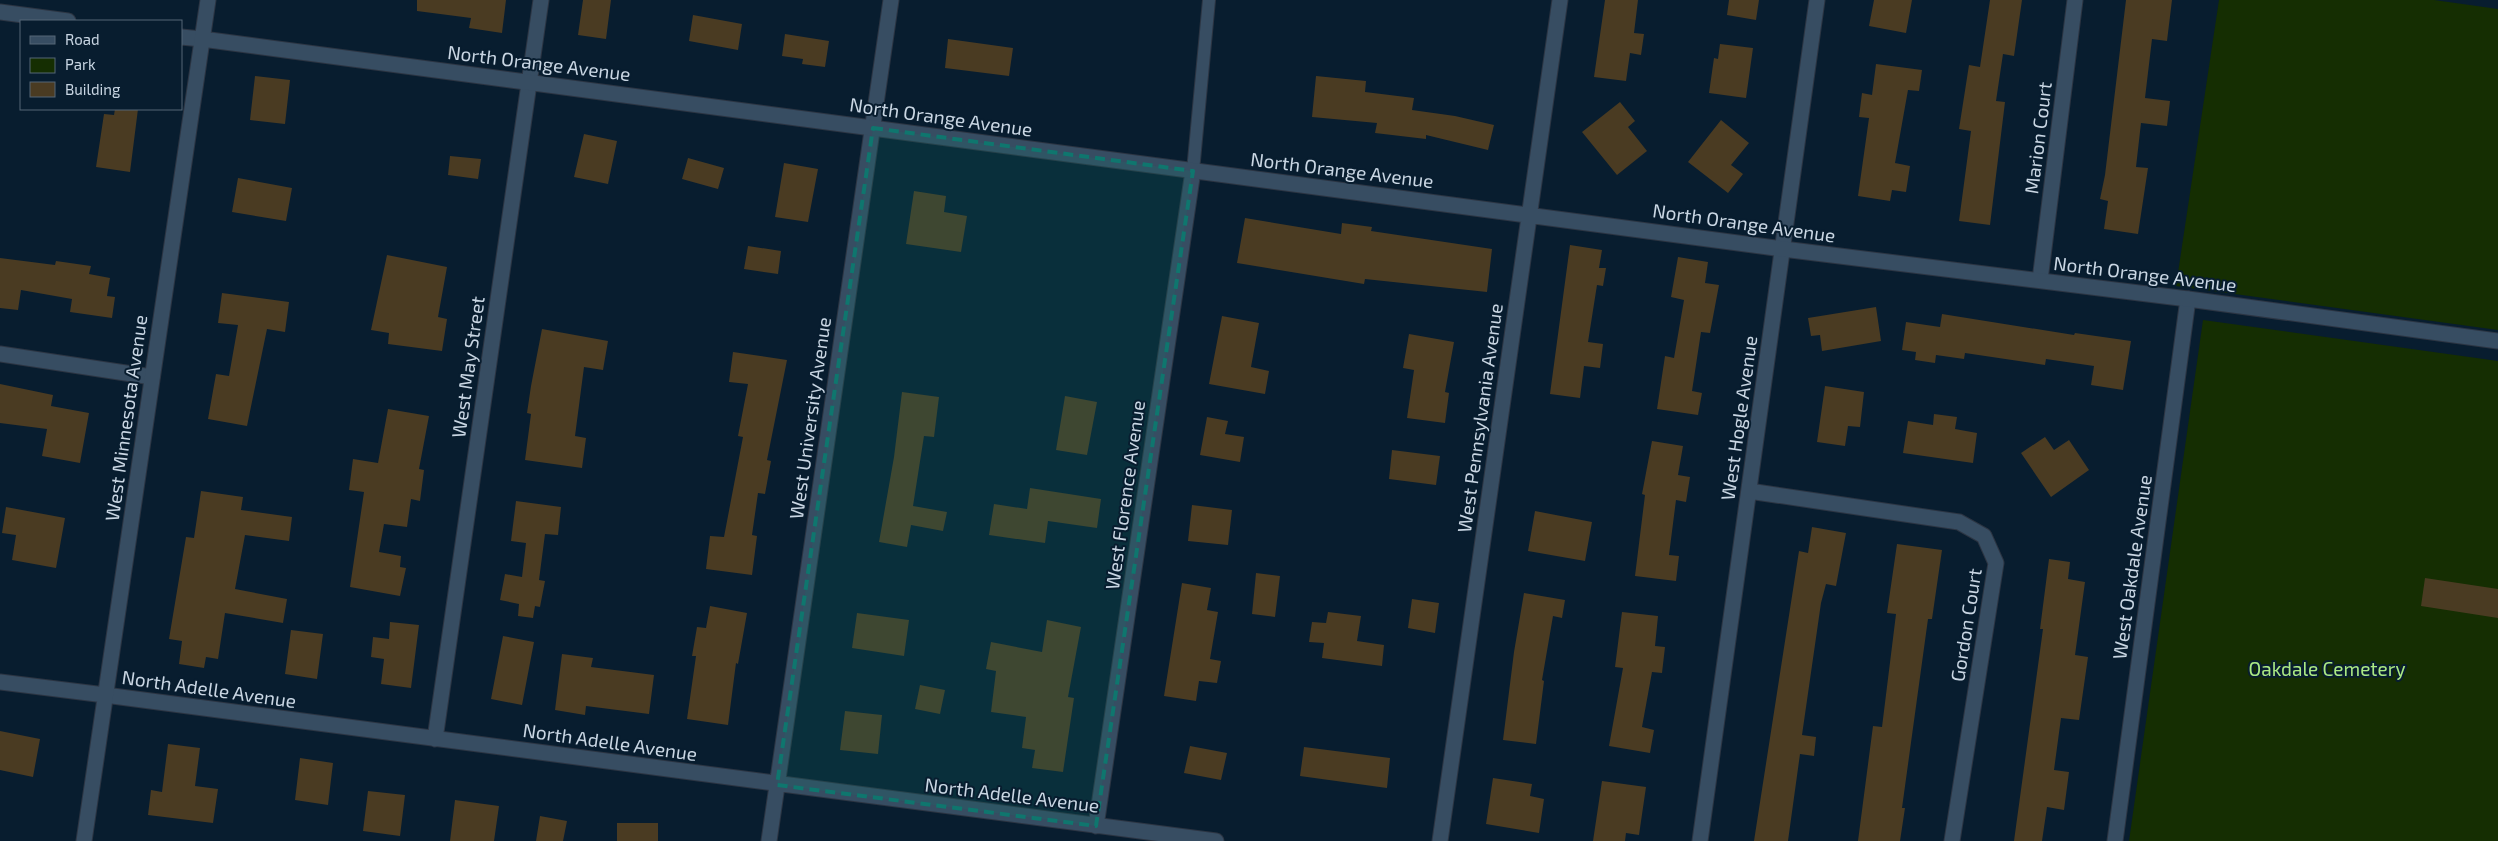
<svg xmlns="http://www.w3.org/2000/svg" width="2498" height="841" viewBox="0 0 2498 841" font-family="'Exo 2',sans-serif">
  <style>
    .green { fill: #152e02 }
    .building { fill: #4a3b22 }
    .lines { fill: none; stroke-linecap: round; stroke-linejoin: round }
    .service-casing { stroke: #2c3543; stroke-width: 14 }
    .minor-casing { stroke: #2c3543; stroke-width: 17 }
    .tertiary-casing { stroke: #2c3543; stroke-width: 17 }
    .service { stroke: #374d62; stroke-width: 12 }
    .minor { stroke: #374d62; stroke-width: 15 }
    .tertiary { stroke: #374d62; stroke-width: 15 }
    .marked { fill: #0f766e; fill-opacity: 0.2; stroke: #0f766e; stroke-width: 4; stroke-dasharray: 10 6; stroke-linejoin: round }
    .labels { text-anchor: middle; stroke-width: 4; stroke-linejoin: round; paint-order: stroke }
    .street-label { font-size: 19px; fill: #c9d6e3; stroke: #081d2f }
    .park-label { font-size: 19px; fill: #abe984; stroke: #081d2f }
  </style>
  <rect width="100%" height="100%" fill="#081d2f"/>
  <path class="green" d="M 2219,0 L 2434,0 L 2498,9 L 2498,330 L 2176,286 Z
    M 2203,320 L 2498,361 L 2498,841 L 2129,841 Z"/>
  <path class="building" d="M 417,0 L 506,0 L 502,33 L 469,28 L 471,18 L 417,11 Z
    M 583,0 L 611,0 L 606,39 L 578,35 Z
    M 1605,0 L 1638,0 L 1634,33 L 1644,34 L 1641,55 L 1630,53 L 1626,81 L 1594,77 Z
    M 1729,0 L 1759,0 L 1756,20 L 1727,15 Z
    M 1874,0 L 1912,0 L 1906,33 L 1869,26 Z
    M 1990,0 L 2022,0 L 2014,56 L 2003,54 L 1996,101 L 2005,102 L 1990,225 L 1959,221 L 1971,131 L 1959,129 L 1969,65 L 1980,67 Z
    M 2126,0 L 2172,0 L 2167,41 L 2152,39 L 2145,98 L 2170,101 L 2167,126 L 2141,123 L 2136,167 L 2148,168 L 2138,234 L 2104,229 L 2108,201 L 2100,199 L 2105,175 Z
    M 693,15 L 742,24 L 738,50 L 689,41 Z
    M 785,34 L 829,41 L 825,67 L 802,64 L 803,59 L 782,56 Z
    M 948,39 L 1013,48 L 1009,76 L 945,68 Z
    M 1720,44 L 1753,48 L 1746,98 L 1709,93 L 1714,58 L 1718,59 Z
    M 1876,64 L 1922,70 L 1919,91 L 1908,90 L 1895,163 L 1910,166 L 1906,192 L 1892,190 L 1890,201 L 1858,196 L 1869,118 L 1859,117 L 1862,93 L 1872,95 Z
    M 255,76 L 290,80 L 285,124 L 250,120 Z
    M 1316,76 L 1366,81 L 1365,92 L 1414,98 L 1412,110 L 1455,116 L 1494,125 L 1488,150 L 1426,135 L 1426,139 L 1375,133 L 1377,123 L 1312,117 Z
    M 1620,102 L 1635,121 L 1628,127 L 1647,151 L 1617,175 L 1582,132 Z
    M 115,109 L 138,109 L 130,172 L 96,167 L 104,114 L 114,115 Z
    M 1721,120 L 1749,143 L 1731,165 L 1743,174 L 1728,193 L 1688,162 Z
    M 584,134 L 617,141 L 608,184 L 574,177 Z
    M 450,156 L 481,159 L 478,179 L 448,175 Z
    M 688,158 L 724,168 L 718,189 L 682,179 Z
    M 784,163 L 818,169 L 808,222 L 775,217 Z
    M 238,178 L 292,188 L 286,221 L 232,212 Z
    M 914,191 L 946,196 L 944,212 L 967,216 L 961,252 L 906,244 Z
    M 1245,218 L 1341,234 L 1342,223 L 1372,227 L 1371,231 L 1492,249 L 1487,292 L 1365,279 L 1364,284 L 1237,263 Z
    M 1570,245 L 1602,250 L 1599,268 L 1606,268 L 1603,286 L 1597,285 L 1588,342 L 1603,344 L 1600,368 L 1584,366 L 1580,398 L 1550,394 Z
    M 748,246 L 781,251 L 778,274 L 744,269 Z
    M 387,255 L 447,267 L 438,317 L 447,319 L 442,351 L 388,344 L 389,333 L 371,330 Z
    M 1678,257 L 1708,262 L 1705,283 L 1719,285 L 1710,333 L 1701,332 L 1692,391 L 1702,393 L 1698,415 L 1657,409 L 1665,356 L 1674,358 L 1684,300 L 1671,297 Z
    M 0,258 L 55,265 L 56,261 L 91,266 L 89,274 L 110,278 L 107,296 L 115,297 L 112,318 L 70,312 L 72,299 L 21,290 L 18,310 L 0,308 Z
    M 222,293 L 289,302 L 285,332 L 267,329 L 247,426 L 208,419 L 216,374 L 229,376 L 238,325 L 218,323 Z
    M 1876,307 L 1881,341 L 1822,351 L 1820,335 L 1811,336 L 1808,318 Z
    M 1942,314 L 2074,335 L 2075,333 L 2131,341 L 2123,390 L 2091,385 L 2094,366 L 2046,359 L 2045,365 L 1965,353 L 1964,359 L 1936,355 L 1935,363 L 1915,360 L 1916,352 L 1902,350 L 1906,322 L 1940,327 Z
    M 1222,316 L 1259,323 L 1251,367 L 1269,371 L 1265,394 L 1209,384 Z
    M 542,329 L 608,341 L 603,370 L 584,367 L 575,436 L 586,438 L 582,468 L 525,460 L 531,414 L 527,413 L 531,386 Z
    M 1409,334 L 1454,342 L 1445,392 L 1449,393 L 1445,423 L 1407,418 L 1414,370 L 1403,368 Z
    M 733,352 L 787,360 L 767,460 L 771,461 L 765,494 L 758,493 L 752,535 L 757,536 L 752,575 L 706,569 L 710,536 L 724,537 L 743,437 L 738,436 L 748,384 L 729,382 Z
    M 0,384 L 53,395 L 51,406 L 89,413 L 80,463 L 42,456 L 47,429 L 0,423 Z
    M 1825,386 L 1864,392 L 1860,427 L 1848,426 L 1845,446 L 1817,442 Z
    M 902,392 L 939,397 L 934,437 L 924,436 L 913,506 L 947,512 L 943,531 L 911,525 L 907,547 L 879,542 L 894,457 Z
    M 1065,396 L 1097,402 L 1087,455 L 1056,450 Z
    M 388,409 L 429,416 L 419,469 L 424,470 L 420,501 L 411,499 L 407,527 L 384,524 L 379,552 L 401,556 L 400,567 L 406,568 L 400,596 L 350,587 L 364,492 L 349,490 L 353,459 L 378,463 Z
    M 1934,414 L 1957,417 L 1955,429 L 1977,433 L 1973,463 L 1903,453 L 1908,421 L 1933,425 Z
    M 1207,417 L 1228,421 L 1225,434 L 1244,437 L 1240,462 L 1200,455 Z
    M 2045,437 L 2054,450 L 2069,440 L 2089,470 L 2051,497 L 2021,453 Z
    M 1652,441 L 1683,446 L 1678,475 L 1690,477 L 1686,502 L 1676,500 L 1669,555 L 1679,556 L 1676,581 L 1635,576 L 1645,495 L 1642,494 Z
    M 1392,450 L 1440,456 L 1436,485 L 1389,479 Z
    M 1030,488 L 1101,499 L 1097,528 L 1048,521 L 1045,543 L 989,535 L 994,504 L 1027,509 Z
    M 201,491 L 243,497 L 241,510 L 292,517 L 289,541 L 245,535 L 235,589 L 287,599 L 283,623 L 225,613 L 218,659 L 206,657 L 204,668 L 179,664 L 182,641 L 169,639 L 186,537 L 194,538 Z
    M 516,501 L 561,507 L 558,535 L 545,534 L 539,580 L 545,581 L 540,607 L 535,606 L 533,618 L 518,616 L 519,604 L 500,600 L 505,574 L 522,577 L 526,543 L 511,541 Z
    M 1192,505 L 1232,510 L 1228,545 L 1188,541 Z
    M 6,507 L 65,518 L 56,568 L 12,560 L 16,535 L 2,533 Z
    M 1535,511 L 1592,522 L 1585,561 L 1528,551 Z
    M 1812,527 L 1846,533 L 1836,586 L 1826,584 L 1821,603 L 1802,735 L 1816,737 L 1814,756 L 1800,754 L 1788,841 L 1754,841 L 1799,551 L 1808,553 Z
    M 1897,544 L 1942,550 L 1932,619 L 1928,619 L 1902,808 L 1905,808 L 1900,841 L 1858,841 L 1873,726 L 1882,727 L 1896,614 L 1887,613 Z
    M 2049,559 L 2070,562 L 2068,579 L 2085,582 L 2075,655 L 2088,657 L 2079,720 L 2061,718 L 2054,770 L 2069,772 L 2064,810 L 2047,807 L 2042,841 L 2014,841 L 2043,629 L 2040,629 Z
    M 1256,573 L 1280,576 L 1275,617 L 1252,614 Z
    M 2425,578 L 2498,589 L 2498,618 L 2421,606 Z
    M 1182,583 L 1211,588 L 1207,610 L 1218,612 L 1210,659 L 1221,661 L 1217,683 L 1199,681 L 1196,701 L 1164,696 Z
    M 1524,593 L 1565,600 L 1562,618 L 1553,616 L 1542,680 L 1544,681 L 1536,744 L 1503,740 L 1514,652 Z
    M 1412,599 L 1439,603 L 1435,633 L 1408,628 Z
    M 710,606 L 747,613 L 738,664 L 736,663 L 728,725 L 687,719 L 696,656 L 692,656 L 697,627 L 706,628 Z
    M 1328,612 L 1361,616 L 1357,641 L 1384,645 L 1382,666 L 1322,658 L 1324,643 L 1309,642 L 1312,622 L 1326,623 Z
    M 1622,612 L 1658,616 L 1655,646 L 1665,647 L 1662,673 L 1652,672 L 1642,727 L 1654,730 L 1650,753 L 1609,746 L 1623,668 L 1615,667 Z
    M 857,613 L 909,620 L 904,656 L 852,648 Z
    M 1047,620 L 1081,627 L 1068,697 L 1074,698 L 1063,772 L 1032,768 L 1035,750 L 1022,748 L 1026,717 L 991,712 L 996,671 L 986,669 L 991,642 L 1042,652 Z
    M 390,622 L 419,625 L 411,688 L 381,684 L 384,659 L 371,657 L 373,637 L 389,639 Z
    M 291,630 L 323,634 L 317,679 L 285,674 Z
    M 503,636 L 534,642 L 522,705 L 491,699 Z
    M 562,654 L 593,658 L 591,667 L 654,675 L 649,714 L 586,706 L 585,715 L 555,710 Z
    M 920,685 L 945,690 L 940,714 L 915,709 Z
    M 845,711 L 882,715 L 878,754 L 840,750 Z
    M 0,731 L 40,739 L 33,777 L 0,770 Z
    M 168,744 L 200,748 L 195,786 L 218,789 L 213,823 L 148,815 L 151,790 L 162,792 Z
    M 1190,746 L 1227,753 L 1221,780 L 1184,773 Z
    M 1304,747 L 1390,758 L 1387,788 L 1300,776 Z
    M 300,758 L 333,763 L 328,805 L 295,800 Z
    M 1493,778 L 1532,784 L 1530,796 L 1544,799 L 1539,833 L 1486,824 Z
    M 1602,781 L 1646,787 L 1639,835 L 1626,833 L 1625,841 L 1593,841 Z
    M 368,791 L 405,795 L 400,836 L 363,831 Z
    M 455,800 L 499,806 L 494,841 L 450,841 Z
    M 540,816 L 567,821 L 563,841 L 536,841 Z
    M 617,823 L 658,823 L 658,841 L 617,841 Z"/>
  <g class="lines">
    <g class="service-casing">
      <path id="service" d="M 1193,171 L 1209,0"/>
    </g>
    <g class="minor-casing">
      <path id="minor" d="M 0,12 L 68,21
        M 181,37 L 202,39
        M 2040,280 L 2075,0
        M 0,354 L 152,377
        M 1749,491 L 1959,522 L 1984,536 L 1996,563 L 1952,841
        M 105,695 L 1216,841
        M 435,739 L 541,0
        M 1096,826 L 1193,171
        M 769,841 L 891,0
        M 1700,841 L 1817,0
        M 2115,841 L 2188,299"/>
    </g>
    <g class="tertiary-casing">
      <path id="tertiary" d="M 202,39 L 1783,249 L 2188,299 L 2498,341
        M 0,682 L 105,695
        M 84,841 L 208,0
        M 1440,841 L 1560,0"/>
    </g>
    <use href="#service" class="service"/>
    <use href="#minor" class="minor"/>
    <use href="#tertiary" class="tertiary"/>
  </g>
  <path class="marked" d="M 873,128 L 1193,171 L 1096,826 L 777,785 Z"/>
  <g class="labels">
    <g class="street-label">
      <text transform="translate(539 63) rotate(7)" y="7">North Orange Avenue</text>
      <text transform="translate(941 117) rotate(8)" y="7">North Orange Avenue</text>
      <text transform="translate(2038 138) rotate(-83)" y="7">Marion Court</text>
      <text transform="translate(1342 170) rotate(7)" y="7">North Orange Avenue</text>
      <text transform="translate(1744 223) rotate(8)" y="7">North Orange Avenue</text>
      <text transform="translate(2145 274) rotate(7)" y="7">North Orange Avenue</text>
      <text transform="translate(468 367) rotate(-82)" y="7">West May Street</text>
      <text transform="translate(126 418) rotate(-82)" y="7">West Minnesota Avenue</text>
      <text transform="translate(810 418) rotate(-82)" y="7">West University Avenue</text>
      <text transform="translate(1480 418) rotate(-82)" y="7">West Pennsylvania Avenue</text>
      <text transform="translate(1739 418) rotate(-82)" y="7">West Hogle Avenue</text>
      <text transform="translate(1125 495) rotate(-82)" y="7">West Florence Avenue</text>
      <text transform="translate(2132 567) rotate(-82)" y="7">West Oakdale Avenue</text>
      <text transform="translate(1966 625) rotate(-81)" y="7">Gordon Court</text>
      <text transform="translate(209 689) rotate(8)" y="7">North Adelle Avenue</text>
      <text transform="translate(610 742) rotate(8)" y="7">North Adelle Avenue</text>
      <text transform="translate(1012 795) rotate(7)" y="7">North Adelle Avenue</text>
    </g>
    <g class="park-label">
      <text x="2327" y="676">Oakdale Cemetery</text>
    </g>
  </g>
  <rect x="20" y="20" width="162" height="90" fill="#081d2f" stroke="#556777"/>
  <rect x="30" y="36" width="25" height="8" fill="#374d62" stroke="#556777"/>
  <text x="65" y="45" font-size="15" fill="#c9d6e3">Road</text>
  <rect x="30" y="58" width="25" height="15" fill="#152e02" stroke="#556777"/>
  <text x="65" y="70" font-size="15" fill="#c9d6e3">Park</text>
  <rect x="30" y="82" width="25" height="15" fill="#4a3b22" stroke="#556777"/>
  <text x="65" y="95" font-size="15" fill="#c9d6e3">Building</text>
</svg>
